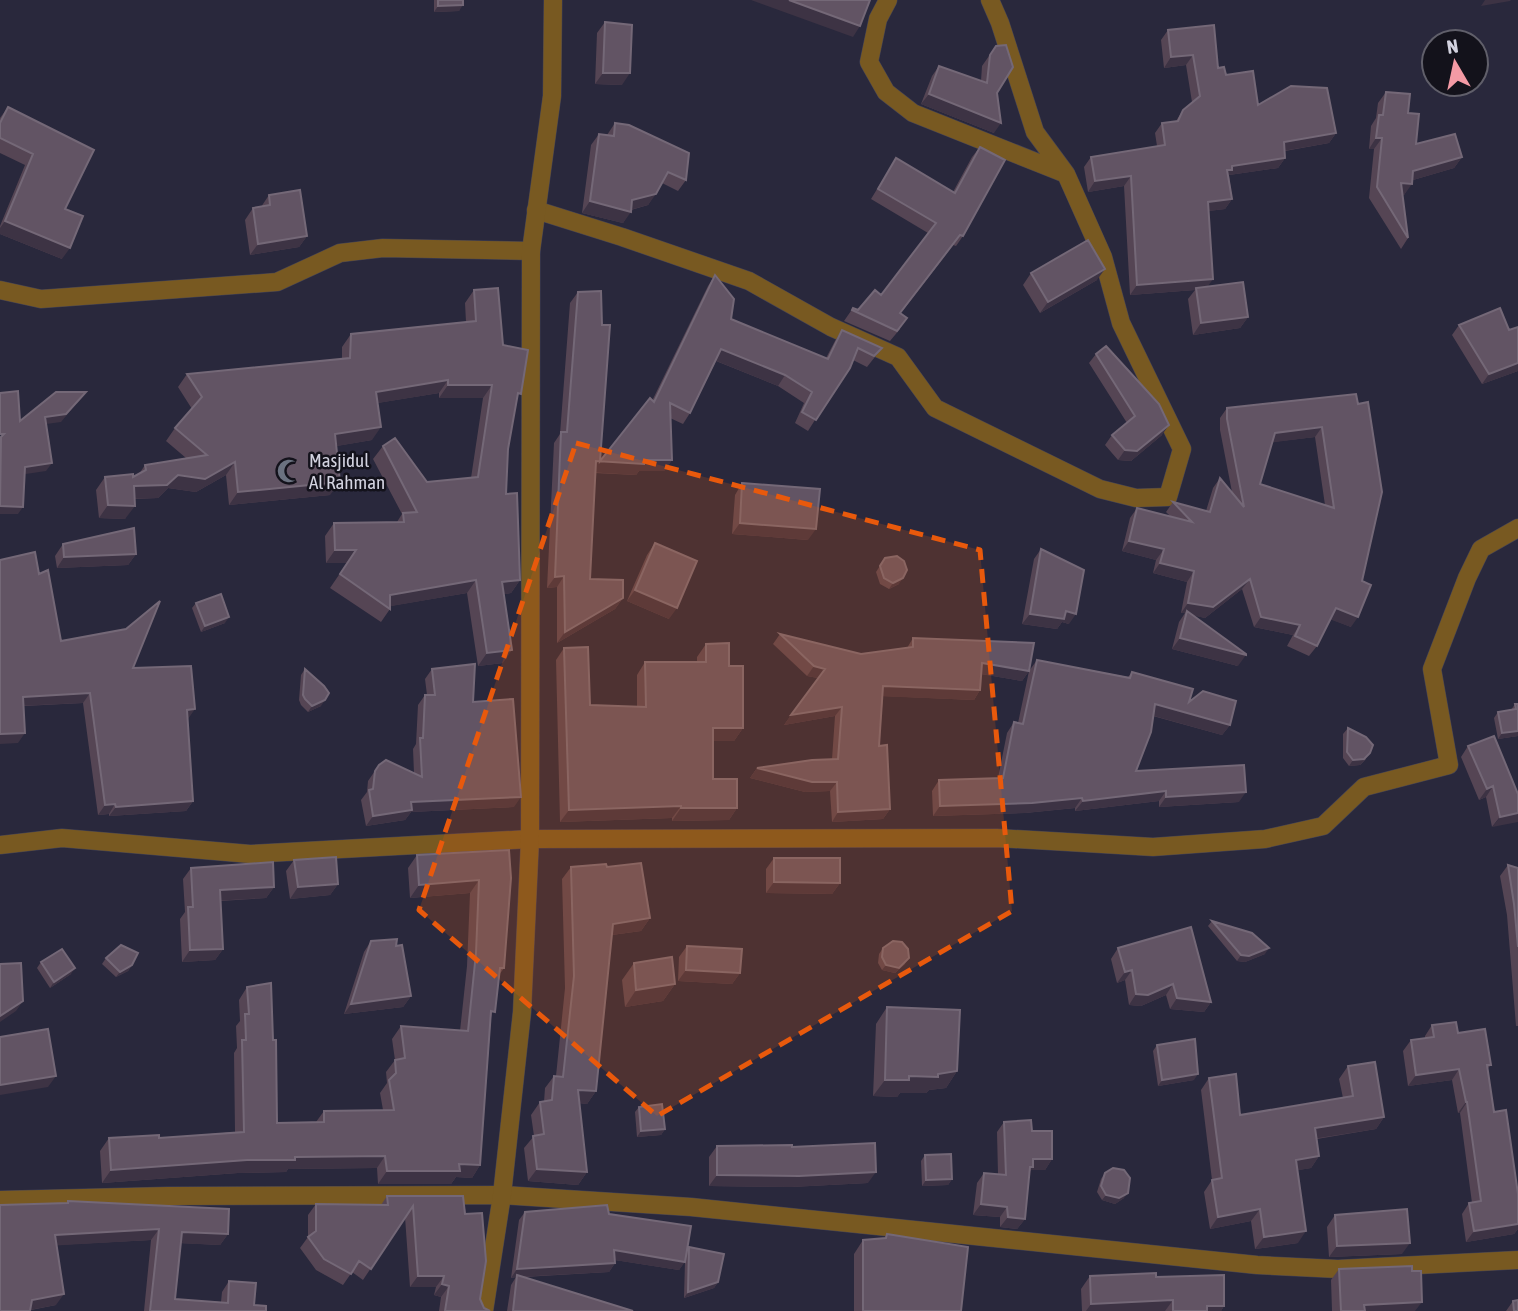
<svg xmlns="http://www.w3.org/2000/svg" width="1518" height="1311" viewBox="0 0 1518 1311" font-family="'Asap Condensed',sans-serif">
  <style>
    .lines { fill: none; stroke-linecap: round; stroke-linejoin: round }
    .minor-casing { stroke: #444356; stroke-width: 19 }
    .tertiary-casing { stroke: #444356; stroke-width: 19 }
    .minor { stroke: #785921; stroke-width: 18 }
    .tertiary { stroke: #785921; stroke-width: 18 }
    .wall { fill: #554554; fill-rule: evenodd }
    .shaded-wall { fill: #3d3344 }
    .building { fill: #625464; stroke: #746877; stroke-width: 2; fill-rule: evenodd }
    .marked { fill: #e8590c; fill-opacity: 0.2; stroke: #e8590c; stroke-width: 5; stroke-dasharray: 14 9; stroke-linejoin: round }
    .labels { text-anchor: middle; stroke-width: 5; stroke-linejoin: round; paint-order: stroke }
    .poi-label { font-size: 19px; fill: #d3d3e0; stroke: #13121b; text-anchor: start }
  </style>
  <rect width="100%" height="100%" fill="#29283c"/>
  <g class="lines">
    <g class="minor-casing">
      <path id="minor" d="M 990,0 L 1000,23 L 1035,132 L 1066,174
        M 536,210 L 622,237 L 749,281 L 831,327 L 898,357 L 935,408 L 1100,489 L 1136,498 L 1168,497 L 1182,449 L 1121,323 L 1103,257 L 1066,174 L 913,113 L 886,92 L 869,62 L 878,19 L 888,0
        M 0,290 L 41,299 L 277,282 L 340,253 L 383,248 L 531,251
        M 0,845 L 62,838 L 250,854 L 530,839 L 997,838 L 1153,847 L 1265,839 L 1323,826 L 1364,787 L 1449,765 L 1432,669 L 1467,578 L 1481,549 L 1518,528
        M 0,1200 L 167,1196 L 502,1195 L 691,1207 L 1257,1265 L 1338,1269 L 1518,1260"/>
    </g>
    <g class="tertiary-casing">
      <path id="tertiary" d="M 484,1311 L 502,1195 L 522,1012 L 530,839 L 531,251 L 552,96 L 553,0"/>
    </g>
    <use href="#minor" class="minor"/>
    <use href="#tertiary" class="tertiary"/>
  </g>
  <path class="wall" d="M 434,0 L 463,0 L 459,11 L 434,12 Z
    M 605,22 L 622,85 L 595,84 L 597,33 Z
    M 1168,30 L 1218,68 L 1258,105 L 1336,133 L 1329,143 L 1285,151 L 1285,158 L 1278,168 L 1229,175 L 1232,199 L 1225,209 L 1208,211 L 1208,287 L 1248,317 L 1240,328 L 1193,335 L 1188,299 L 1195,290 L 1130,295 L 1124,186 L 1088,192 L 1084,167 L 1091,157 L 1157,146 L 1155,133 L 1162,123 L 1176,121 L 1183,110 L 1192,102 L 1186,65 L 1164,68 L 1161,40 Z
    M 996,46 L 997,93 L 994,133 L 921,104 L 932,76 L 939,66 L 981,81 L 982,66 Z
    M 1386,92 L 1408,113 L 1416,144 L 1462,157 L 1454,168 L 1413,180 L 1404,195 L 1402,195 L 1408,238 L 1401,249 L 1369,198 L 1374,149 L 1369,149 L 1371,126 L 1376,118 L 1378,103 Z
    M 8,107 L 65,209 L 62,259 L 0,234 L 0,226 L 25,165 L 0,153 L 0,118 Z
    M 615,123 L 686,180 L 678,191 L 662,183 L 648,205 L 631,210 L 623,223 L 582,213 L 591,145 L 599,134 L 607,135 Z
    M 980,147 L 963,236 L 956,246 L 953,245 L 901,313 L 900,329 L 890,341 L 844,321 L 853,308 L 858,310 L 881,295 L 928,233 L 871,199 L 896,158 L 953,192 L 972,157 Z
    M 269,195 L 307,236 L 299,247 L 250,255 L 245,220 L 253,208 L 261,207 Z
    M 1031,273 L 1097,280 L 1040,313 L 1023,285 Z
    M 715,275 L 731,319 L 826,358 L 835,341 L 842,330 L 882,348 L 867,367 L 853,360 L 808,431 L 795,423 L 804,403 L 778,386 L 716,361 L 690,413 L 683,424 L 670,418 L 672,460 L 664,471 L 639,471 L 636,475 L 595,473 L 590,579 L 623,598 L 615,609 L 557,643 L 557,587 L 547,588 L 554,443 L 560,434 L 570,303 L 578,292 L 600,461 L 652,401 L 708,286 Z
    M 474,290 L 503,345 L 517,399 L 508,449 L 506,494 L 520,580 L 511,593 L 504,594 L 503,663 L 478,666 L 467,593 L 390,606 L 390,609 L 381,622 L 330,588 L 347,563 L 326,563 L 325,536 L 334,523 L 397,522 L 402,514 L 373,459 L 383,446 L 427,482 L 471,478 L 483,398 L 439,398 L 439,393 L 377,403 L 372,440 L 336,446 L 330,495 L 229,505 L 226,475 L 196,492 L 168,488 L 158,498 L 134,499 L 125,519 L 99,518 L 96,490 L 105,477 L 133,477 L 139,474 L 145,465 L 186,458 L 166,441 L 175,428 L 192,409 L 178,387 L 187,374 L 342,359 L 342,347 L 351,334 L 466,322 L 465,303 Z
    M 1459,325 L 1509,330 L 1518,371 L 1482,384 L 1452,335 Z
    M 1096,354 L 1162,435 L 1131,461 L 1118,460 L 1105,445 L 1112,435 L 1127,423 L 1089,363 Z
    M 1356,394 L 1351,627 L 1331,619 L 1317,646 L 1309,656 L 1287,646 L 1293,635 L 1254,627 L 1242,589 L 1205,618 L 1193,615 L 1238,666 L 1172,649 L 1179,622 L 1185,613 L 1181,613 L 1187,582 L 1153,573 L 1156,560 L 1122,551 L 1130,518 L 1137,508 L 1170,516 L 1166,512 L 1173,502 L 1206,511 L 1213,488 L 1220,478 L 1232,492 L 1220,430 L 1220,418 L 1227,408 ZM 1315,437 L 1325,505 L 1260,484 L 1272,442 Z
    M 742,483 L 808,540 L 732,534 L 735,495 Z
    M 655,543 L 669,619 L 627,601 L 647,555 Z
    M 63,544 L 136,554 L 128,565 L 57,568 L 55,556 Z
    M 1041,549 L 1069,624 L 1062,622 L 1057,629 L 1022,624 L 1034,559 Z
    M 885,558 L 899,584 L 889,589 L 880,584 L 876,572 Z
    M 39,574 L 61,641 L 133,668 L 187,719 L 193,801 L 186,811 L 109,816 L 109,814 L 98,815 L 83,703 L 24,706 L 18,743 Z
    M 196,603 L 225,623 L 201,632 L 192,608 Z
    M 780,634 L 861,654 L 907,648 L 913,638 L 1029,671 L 1022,681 L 981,674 L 980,690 L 974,700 L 883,696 L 879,746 L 890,809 L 883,819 L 832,822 L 830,791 L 805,792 L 750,778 L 757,768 L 832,759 L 835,716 L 784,725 L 818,678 L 807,676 L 773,644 Z
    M 706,644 L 729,666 L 743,728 L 734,741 L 713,741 L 713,779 L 737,808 L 729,820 L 672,821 L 672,818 L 560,822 L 556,660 L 564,648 L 590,705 L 637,707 L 637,675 L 645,662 L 697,662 L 697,657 Z
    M 1037,660 L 1128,677 L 1132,672 L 1230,725 L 1222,735 L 1153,716 L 1136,771 L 1239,802 L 1159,807 L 1159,801 L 1075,811 L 1075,808 L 1025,813 L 933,816 L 932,791 L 939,780 L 998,778 L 1007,733 L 1014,722 L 1018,723 L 1029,671 Z
    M 305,669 L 321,706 L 308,712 L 301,705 L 299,700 L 301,675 Z
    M 432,669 L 473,702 L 514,807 L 411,812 L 405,820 L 366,826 L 361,800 L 367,792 L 368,781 L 379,765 L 414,773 L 413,749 L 416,744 L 418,705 L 425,695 L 427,695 L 425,679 Z
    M 1515,704 L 1518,736 L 1498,739 L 1494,718 L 1498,712 L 1511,710 Z
    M 1348,728 L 1366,759 L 1360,765 L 1349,766 L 1343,758 L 1343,734 Z
    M 1468,746 L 1518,794 L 1492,827 L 1486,797 L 1479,800 L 1461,757 Z
    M 509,850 L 504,968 L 499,975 L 491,1018 L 480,1165 L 472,1178 L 456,1177 L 451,1184 L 378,1184 L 377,1168 L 288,1169 L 286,1172 L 238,1173 L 102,1183 L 100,1151 L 109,1138 L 159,1138 L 235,1132 L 234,1053 L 237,1048 L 236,1026 L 240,1021 L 239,1000 L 247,987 L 277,1123 L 316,1122 L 324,1111 L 383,1110 L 380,1093 L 387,1083 L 386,1072 L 395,1060 L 392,1039 L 401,1026 L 460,1031 L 467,966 L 470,893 L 410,898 L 408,868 L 417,855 Z
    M 774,858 L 840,883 L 832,894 L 766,893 L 766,869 Z
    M 294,860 L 338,884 L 330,895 L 290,899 L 286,871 Z
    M 1508,865 L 1518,868 L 1518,1026 L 1516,1026 L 1507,915 L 1500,876 Z
    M 571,867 L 607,867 L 650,918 L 641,931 L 612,935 L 596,1091 L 587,1104 L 579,1103 L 587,1172 L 578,1185 L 528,1181 L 524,1148 L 534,1136 L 531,1115 L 540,1102 L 544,1102 L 545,1088 L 554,1076 L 556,1076 L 565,988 L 562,879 Z
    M 191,868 L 274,887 L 266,898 L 220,901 L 223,949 L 215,960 L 182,962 L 180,919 L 185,912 L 183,879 Z
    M 1212,921 L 1265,954 L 1245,962 L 1237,961 L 1208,926 Z
    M 371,941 L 396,946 L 411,996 L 403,1007 L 344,1014 L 364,952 Z
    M 687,946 L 740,973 L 732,984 L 678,981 L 679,957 Z
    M 883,948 L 905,964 L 895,973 L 882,970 L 878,963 L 879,954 Z
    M 1118,948 L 1211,1002 L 1204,1012 L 1170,1009 L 1166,995 L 1141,1006 L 1129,1005 L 1125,980 L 1117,983 L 1111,959 Z
    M 106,958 L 132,965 L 128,971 L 116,977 L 102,964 Z
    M 41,962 L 71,974 L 50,988 L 37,968 Z
    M 634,963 L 675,984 L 663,1001 L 625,1007 L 622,980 Z
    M 887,1007 L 957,1071 L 946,1088 L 929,1090 L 926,1093 L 900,1093 L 897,1097 L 873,1096 L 876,1024 Z
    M 1432,1025 L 1458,1033 L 1491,1065 L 1487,1069 L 1494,1112 L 1518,1194 L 1518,1229 L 1514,1234 L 1466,1242 L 1462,1214 L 1469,1203 L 1472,1203 L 1460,1113 L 1458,1113 L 1452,1080 L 1408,1086 L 1403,1051 L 1411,1040 L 1425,1038 L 1425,1036 Z
    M 1157,1045 L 1194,1080 L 1158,1086 L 1153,1051 Z
    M 1348,1066 L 1384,1117 L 1376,1129 L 1317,1139 L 1319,1156 L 1311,1168 L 1298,1170 L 1298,1243 L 1255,1249 L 1251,1221 L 1210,1229 L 1204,1192 L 1212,1180 L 1201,1090 L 1209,1078 L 1240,1115 L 1343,1098 L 1339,1079 Z
    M 639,1107 L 665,1129 L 661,1135 L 637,1137 L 635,1112 Z
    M 1004,1122 L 1032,1131 L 1052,1159 L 1045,1170 L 1031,1170 L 1029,1172 L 1025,1219 L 1017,1229 L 1000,1227 L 1000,1217 L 973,1215 L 977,1183 L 984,1173 L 998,1174 L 997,1132 Z
    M 717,1146 L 792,1147 L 868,1183 L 791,1187 L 709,1186 L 709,1157 Z
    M 925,1155 L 952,1179 L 948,1185 L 922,1186 L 921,1161 Z
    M 1105,1173 L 1124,1198 L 1115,1204 L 1102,1200 L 1097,1192 L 1101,1179 Z
    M 387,1196 L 463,1196 L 480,1299 L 484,1308 L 490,1311 L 439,1311 L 441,1297 L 434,1295 L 436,1287 L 410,1287 L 405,1217 L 363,1280 L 352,1272 L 343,1285 L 316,1270 L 300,1248 L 308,1237 L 308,1215 L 316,1204 L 381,1205 Z
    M 68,1201 L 228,1234 L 220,1245 L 181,1243 L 175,1299 L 221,1302 L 222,1292 L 229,1281 L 254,1305 L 266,1311 L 144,1311 L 151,1240 L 56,1245 L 56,1305 L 31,1310 Z
    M 525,1212 L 609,1214 L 687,1250 L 689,1247 L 718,1282 L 714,1288 L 684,1298 L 685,1261 L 679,1270 L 615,1260 L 615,1263 L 609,1272 L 524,1277 L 633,1311 L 507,1311 L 511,1285 L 516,1277 L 511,1278 L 519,1220 Z
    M 1335,1215 L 1402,1254 L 1329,1257 L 1327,1227 Z
    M 887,1234 L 961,1311 L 854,1311 L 854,1254 L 863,1240 L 884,1238 Z
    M 1339,1269 L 1415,1311 L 1332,1311 L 1331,1280 Z
    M 1090,1276 L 1156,1277 L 1224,1306 L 1221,1311 L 1082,1311 L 1081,1289 Z
    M 1513,1301 L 1518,1311 L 1506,1311 Z"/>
  <path class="shaded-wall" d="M 751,0 L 789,0 L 860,26 L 853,37 Z
    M 1485,0 L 1511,0 L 1510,1 L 1481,6 Z
    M 463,5 L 459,11 L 434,12 L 438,6 Z
    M 1193,55 L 1186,65 L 1164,68 L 1171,57 Z
    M 603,73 L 630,73 L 622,85 L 595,84 Z
    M 929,94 L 1001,123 L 994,133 L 921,104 Z
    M 1336,133 L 1329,143 L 1277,152 L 1284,142 Z
    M 1376,138 L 1382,138 L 1374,149 L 1369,149 Z
    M 1462,157 L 1454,168 L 1406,182 L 1413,171 Z
    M 1285,158 L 1278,168 L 1229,175 L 1220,181 L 1232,166 Z
    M 1131,176 L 1124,186 L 1088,192 L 1095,181 Z
    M 1401,183 L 1412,184 L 1404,195 L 1393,194 Z
    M 656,194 L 648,205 L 626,211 L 631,212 L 623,223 L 582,213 L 590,201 L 632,200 Z
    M 1232,199 L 1225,209 L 1200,212 L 1208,202 Z
    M 5,221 L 70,248 L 62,259 L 0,234 L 0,228 Z
    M 307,236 L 299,247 L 250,255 L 258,244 Z
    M 1105,269 L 1097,280 L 1040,313 L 1048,302 Z
    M 1213,279 L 1206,289 L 1196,288 L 1195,290 L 1130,295 L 1137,285 Z
    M 1248,317 L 1240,328 L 1193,335 L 1201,323 Z
    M 721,349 L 785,375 L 778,386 L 714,360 Z
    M 1518,363 L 1518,371 L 1482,384 L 1489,374 Z
    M 448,380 L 439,393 L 366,405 L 376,392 Z
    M 448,385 L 492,385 L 483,398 L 439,398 Z
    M 86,392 L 61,422 L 39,425 L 45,417 Z
    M 1169,425 L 1162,435 L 1131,461 L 1118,460 L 1125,450 Z
    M 381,427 L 372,440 L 326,448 L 335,434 Z
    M 1322,427 L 1315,437 L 1268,443 L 1275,433 Z
    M 672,460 L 664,471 L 639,471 L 636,475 L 588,472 L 596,461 Z
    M 235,462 L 226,475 L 196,492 L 168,488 L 158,498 L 124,499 L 134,486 Z
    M 52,463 L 46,471 L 19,475 L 25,467 Z
    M 340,482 L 330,495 L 229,505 L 238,492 Z
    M 108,505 L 135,506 L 125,519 L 99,518 Z
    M 0,506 L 23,507 L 18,514 L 0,514 Z
    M 740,523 L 816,529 L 808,540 L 732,534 Z
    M 1129,541 L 1164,549 L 1156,560 L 1122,551 Z
    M 335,550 L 356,550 L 347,563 L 326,563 Z
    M 136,554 L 128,565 L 57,568 L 64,557 Z
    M 1160,563 L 1194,571 L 1187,582 L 1153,573 Z
    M 564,576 L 557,587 L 547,588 L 555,577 Z
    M 903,578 L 899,584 L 889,589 L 893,583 Z
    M 1250,579 L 1242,589 L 1205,618 L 1186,614 L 1187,611 L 1185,613 L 1181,613 L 1188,603 Z
    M 476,580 L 467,593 L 386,607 L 390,595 Z
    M 520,580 L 511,593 L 493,596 L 502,582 Z
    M 635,590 L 677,608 L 669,619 L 627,601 Z
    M 623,598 L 615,609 L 557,643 L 565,632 Z
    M 1336,608 L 1358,617 L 1351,627 L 1329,619 Z
    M 1066,611 L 1076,614 L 1069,624 L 1062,622 L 1057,629 L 1022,624 L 1030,614 Z
    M 229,617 L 225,623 L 201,632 L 205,626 Z
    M 1261,617 L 1300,625 L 1293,635 L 1254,627 Z
    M 1180,638 L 1246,655 L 1238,666 L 1172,649 Z
    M 512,650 L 503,663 L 478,666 L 487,653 Z
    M 982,663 L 1029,671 L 1022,681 L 975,673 Z
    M 814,666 L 825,669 L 818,678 L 807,676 Z
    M 883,686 L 980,690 L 974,700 L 876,696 Z
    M 90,693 L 83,703 L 16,706 L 23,697 Z
    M 325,700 L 321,706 L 308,712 L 312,706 Z
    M 1155,704 L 1230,725 L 1222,735 L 1147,714 Z
    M 842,707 L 835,716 L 784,725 L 791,715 Z
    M 195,709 L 188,719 L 187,710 Z
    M 713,728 L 743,728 L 734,741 L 704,741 Z
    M 1518,731 L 1518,736 L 1498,739 L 1502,733 Z
    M 25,733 L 18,743 L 0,744 L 0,734 Z
    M 1370,753 L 1360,765 L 1349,766 L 1353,760 Z
    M 757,768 L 837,782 L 830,791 L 805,792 L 750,778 Z
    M 1493,786 L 1486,797 L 1479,800 L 1487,789 Z
    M 1166,791 L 1159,801 L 1075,811 L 1083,801 Z
    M 1246,792 L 1239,802 L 1159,807 L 1166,797 Z
    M 521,797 L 514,807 L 411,812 L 405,820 L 366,826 L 373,816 L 411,802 Z
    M 1082,798 L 1075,808 L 1025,813 L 933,816 L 940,806 Z
    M 193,801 L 186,811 L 109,816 L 116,807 Z
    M 115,804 L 109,814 L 98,815 L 105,805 Z
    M 681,806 L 672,818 L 560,822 L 569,810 Z
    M 681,808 L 737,808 L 729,820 L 672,821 Z
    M 890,809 L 883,819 L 832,822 L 838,812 Z
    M 1518,813 L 1518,822 L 1492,827 L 1500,817 Z
    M 479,880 L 470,893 L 410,898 L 419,885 Z
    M 774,882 L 840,883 L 832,894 L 766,893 Z
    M 338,884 L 330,895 L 290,899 L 298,887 Z
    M 274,887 L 266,898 L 212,901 L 220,890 Z
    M 650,918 L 641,931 L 604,936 L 613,924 Z
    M 1269,948 L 1265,954 L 1245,962 L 1237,961 L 1241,955 Z
    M 223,949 L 215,960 L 182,962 L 190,950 Z
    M 909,958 L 905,964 L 895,973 L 882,970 L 886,965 Z
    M 132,965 L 128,971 L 116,977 L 120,972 Z
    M 75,968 L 71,974 L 50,988 L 54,982 Z
    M 686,970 L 740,973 L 732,984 L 678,981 Z
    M 1132,970 L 1125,980 L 1117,983 L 1125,972 Z
    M 675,984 L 663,1001 L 625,1007 L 636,990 Z
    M 1173,984 L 1166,995 L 1141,1006 L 1129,1005 L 1136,994 Z
    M 411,996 L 403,1007 L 344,1014 L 351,1004 Z
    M 1177,998 L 1211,1002 L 1204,1012 L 1170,1009 Z
    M 23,1001 L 16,1011 L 0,1022 L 0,1016 Z
    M 1459,1069 L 1452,1080 L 1408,1086 L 1416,1075 Z
    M 957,1071 L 946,1088 L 929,1090 L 926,1093 L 900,1093 L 897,1097 L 873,1096 L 885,1080 L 909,1076 Z
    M 1198,1074 L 1194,1080 L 1158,1086 L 1162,1080 Z
    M 56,1076 L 48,1087 L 0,1095 L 0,1085 Z
    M 578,1090 L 596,1091 L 587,1104 L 569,1102 Z
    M 1466,1102 L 1467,1102 L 1460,1113 L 1458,1113 Z
    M 1384,1117 L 1376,1129 L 1306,1140 L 1315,1128 Z
    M 665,1129 L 661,1135 L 637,1137 L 641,1131 Z
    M 385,1156 L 377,1168 L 288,1169 L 286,1172 L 238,1173 L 102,1183 L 111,1170 L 295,1157 Z
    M 1319,1156 L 1311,1168 L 1288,1172 L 1296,1160 Z
    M 1033,1159 L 1052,1159 L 1045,1170 L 1031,1170 L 1026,1177 Z
    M 459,1164 L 480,1165 L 472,1178 L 456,1177 L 451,1184 L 378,1184 L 387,1171 Z
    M 537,1169 L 587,1172 L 578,1185 L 528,1181 Z
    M 876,1172 L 868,1183 L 791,1187 L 709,1186 L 717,1175 Z
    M 952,1179 L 948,1185 L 922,1186 L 926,1180 Z
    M 1128,1193 L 1124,1198 L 1115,1204 L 1102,1200 L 1106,1195 Z
    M 981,1204 L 1007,1207 L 1000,1217 L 973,1215 Z
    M 1260,1209 L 1251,1221 L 1210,1229 L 1218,1217 Z
    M 1008,1217 L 1025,1219 L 1017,1229 L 1000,1227 Z
    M 1518,1224 L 1518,1229 L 1514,1234 L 1466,1242 L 1474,1231 Z
    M 159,1229 L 151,1240 L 47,1246 L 55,1235 Z
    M 1306,1231 L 1298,1243 L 1255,1249 L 1264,1237 Z
    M 182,1232 L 228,1234 L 220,1245 L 174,1243 Z
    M 1410,1243 L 1402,1254 L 1329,1257 L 1337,1246 Z
    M 614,1250 L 685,1262 L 679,1270 L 608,1259 Z
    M 615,1263 L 609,1272 L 517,1277 L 517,1275 L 516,1277 L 511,1278 L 517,1269 Z
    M 418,1276 L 444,1276 L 436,1287 L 410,1287 Z
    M 718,1282 L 714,1288 L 684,1298 L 688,1292 Z
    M 442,1284 L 449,1286 L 441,1297 L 434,1295 Z
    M 64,1294 L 56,1305 L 24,1311 L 32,1300 Z
    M 1173,1300 L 1165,1311 L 1086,1311 L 1091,1304 Z
    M 1422,1302 L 1415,1311 L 1359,1311 L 1364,1305 Z
    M 1207,1306 L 1224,1306 L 1221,1311 L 1204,1311 Z"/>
  <path class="building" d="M 438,0 L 463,0 L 463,5 L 438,6 Z
    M 789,0 L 870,0 L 860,26 Z
    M 605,22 L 632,25 L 630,73 L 603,73 Z
    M 1214,25 L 1218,68 L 1224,67 L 1226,75 L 1253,71 L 1258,105 L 1291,86 L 1327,88 L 1336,133 L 1284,142 L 1285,158 L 1232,166 L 1232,170 L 1227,170 L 1232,199 L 1208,202 L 1213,279 L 1137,285 L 1131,176 L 1095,181 L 1091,157 L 1165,145 L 1162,123 L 1178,121 L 1183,110 L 1200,96 L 1193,55 L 1171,57 L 1168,30 Z
    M 1006,45 L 1013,67 L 997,93 L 1001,123 L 929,94 L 939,66 L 987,83 L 990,55 L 996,46 Z
    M 1386,92 L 1410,94 L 1408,113 L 1419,114 L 1416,144 L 1455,134 L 1462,157 L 1413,171 L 1412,184 L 1401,183 L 1408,238 L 1377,187 L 1382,138 L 1376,138 L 1379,115 L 1383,115 Z
    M 8,107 L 94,150 L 65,209 L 83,216 L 70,248 L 5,221 L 33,154 L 0,138 L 0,123 Z
    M 615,123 L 629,125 L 689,153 L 686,180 L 668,172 L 656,194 L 632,200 L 631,212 L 590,201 L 599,134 L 614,136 Z
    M 980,147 L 1005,160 L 963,236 L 960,235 L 900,313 L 907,318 L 897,331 L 852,310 L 853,308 L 858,310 L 875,290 L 881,295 L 936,223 L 878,189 L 896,158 L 955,193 Z
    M 300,190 L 307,236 L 258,244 L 253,208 L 270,205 L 269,195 Z
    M 1088,240 L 1105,269 L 1048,302 L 1031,273 Z
    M 715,275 L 734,299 L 731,319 L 828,359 L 842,330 L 882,348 L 874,356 L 858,348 L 850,368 L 816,420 L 802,412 L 812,392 L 785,375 L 721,349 L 690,413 L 670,403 L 672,460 L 644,460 L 644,464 L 596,461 L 590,579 L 623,580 L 623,598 L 565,632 L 564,576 L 555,577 L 561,432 L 567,432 L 578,292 L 601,291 L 602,325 L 610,325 L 600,461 L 650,398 L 654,402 Z
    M 1243,282 L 1248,317 L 1201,323 L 1196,288 Z
    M 498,288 L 503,345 L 528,350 L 521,394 L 518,393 L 508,449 L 506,494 L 517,493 L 520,580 L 502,582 L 512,650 L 487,653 L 476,580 L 390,595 L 390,609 L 340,574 L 356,550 L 335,550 L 334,523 L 404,522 L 403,513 L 417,512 L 383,446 L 395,438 L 427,482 L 478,477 L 492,385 L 448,385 L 448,380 L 376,392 L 381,427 L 335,434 L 340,482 L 238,492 L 235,462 L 205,479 L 178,475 L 167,485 L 134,486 L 135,506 L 108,505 L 105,477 L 133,474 L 133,477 L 146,470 L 145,465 L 207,455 L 175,428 L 202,397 L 187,374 L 350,358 L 351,334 L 476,321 L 474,290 Z
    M 1500,308 L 1509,330 L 1518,327 L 1518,363 L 1489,374 L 1459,325 Z
    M 1106,346 L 1159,404 L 1169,425 L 1137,451 L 1125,450 L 1112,435 L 1135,416 L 1096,354 Z
    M 18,391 L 20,421 L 56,392 L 86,392 L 66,414 L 45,417 L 52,463 L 25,467 L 23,507 L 0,506 L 1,437 L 4,434 L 0,434 L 0,393 Z
    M 1356,394 L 1358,404 L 1368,402 L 1382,492 L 1362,581 L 1371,585 L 1358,617 L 1336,608 L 1317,646 L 1295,636 L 1300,625 L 1261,617 L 1250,579 L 1213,607 L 1188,603 L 1194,571 L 1160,563 L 1164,549 L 1129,541 L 1137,508 L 1192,522 L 1173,502 L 1210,512 L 1220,478 L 1244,507 L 1227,419 L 1227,408 ZM 1322,427 L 1334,508 L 1260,484 L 1275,433 Z
    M 742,483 L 820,489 L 816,529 L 740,523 Z
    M 134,528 L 136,554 L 64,557 L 63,544 Z
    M 655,543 L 697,561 L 677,608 L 635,590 Z
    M 1041,549 L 1084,570 L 1076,614 L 1066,611 L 1064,619 L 1030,614 Z
    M 35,552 L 39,574 L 48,570 L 61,641 L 126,629 L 160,601 L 133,668 L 191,666 L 195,709 L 187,710 L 193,801 L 116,807 L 115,804 L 105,805 L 90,693 L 23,697 L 25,733 L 0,734 L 0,560 Z
    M 897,556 L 904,561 L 907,570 L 903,578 L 893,583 L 884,578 L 880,566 L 885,558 Z
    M 221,594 L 229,617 L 205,626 L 196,603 Z
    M 1187,611 L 1246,654 L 1246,655 L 1180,638 Z
    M 780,634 L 861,654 L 913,647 L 913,638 L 1034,643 L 1029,671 L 982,663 L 980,690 L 883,686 L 879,746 L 887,745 L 890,809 L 838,812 L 837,782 L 812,782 L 757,768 L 812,760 L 838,759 L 842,707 L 791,715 L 825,669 L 814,666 Z
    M 729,643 L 729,666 L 743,666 L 743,728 L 713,728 L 713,779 L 737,779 L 737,808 L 681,808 L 681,806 L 569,810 L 564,648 L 588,647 L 590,705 L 646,707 L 645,662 L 706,662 L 706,644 Z
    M 1037,660 L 1130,678 L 1132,672 L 1193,689 L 1189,702 L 1203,691 L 1236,701 L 1230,725 L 1155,704 L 1151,732 L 1136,771 L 1244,765 L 1246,792 L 1166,797 L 1166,791 L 1083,801 L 1082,798 L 1032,803 L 940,806 L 939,780 L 1003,778 L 1014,722 L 1023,724 Z
    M 475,664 L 473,702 L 513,699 L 521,797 L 411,802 L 412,810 L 373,816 L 369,790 L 373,789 L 375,771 L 379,765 L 386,760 L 422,777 L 420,738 L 423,738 L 425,695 L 435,695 L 432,669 Z
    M 305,669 L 324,686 L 329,693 L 325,700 L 312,706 L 305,699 L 303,695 Z
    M 1515,704 L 1518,704 L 1518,731 L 1502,733 L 1498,712 L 1516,709 Z
    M 1348,728 L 1366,737 L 1373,745 L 1370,753 L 1364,759 L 1353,760 L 1347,752 Z
    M 1494,736 L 1518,794 L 1518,813 L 1500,817 L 1493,786 L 1487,789 L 1468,746 Z
    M 509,850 L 511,878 L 504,968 L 500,968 L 495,1012 L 491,1011 L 480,1165 L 459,1164 L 460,1171 L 387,1171 L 385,1156 L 295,1157 L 295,1160 L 247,1160 L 111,1170 L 109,1138 L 159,1135 L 159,1138 L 244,1132 L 242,1040 L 246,1040 L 245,1014 L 249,1014 L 247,987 L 271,983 L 273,1040 L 276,1040 L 277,1123 L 324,1122 L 324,1111 L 394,1110 L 389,1080 L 396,1073 L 395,1060 L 405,1058 L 401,1026 L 468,1031 L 476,953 L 479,880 L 419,885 L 417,855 Z
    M 336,857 L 338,884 L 298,887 L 294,860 Z
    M 774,858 L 840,858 L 840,883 L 774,882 Z
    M 273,862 L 274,887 L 220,890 L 223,949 L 190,950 L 188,907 L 193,907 L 191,868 Z
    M 641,863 L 650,918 L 613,924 L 596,1091 L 578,1090 L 587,1172 L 537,1169 L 533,1136 L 544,1134 L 540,1102 L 552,1100 L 554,1076 L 563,1077 L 574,976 L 571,867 L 606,864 L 607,867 Z
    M 1508,865 L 1518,868 L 1518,947 L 1514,904 Z
    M 1212,921 L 1252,933 L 1269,948 L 1249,956 L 1241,955 Z
    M 1191,927 L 1211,1002 L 1177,998 L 1173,984 L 1148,995 L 1136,994 L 1132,970 L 1125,972 L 1118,948 Z
    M 397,939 L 396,946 L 402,945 L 411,996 L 351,1004 L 371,941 Z
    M 893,941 L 902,942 L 908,949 L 909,958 L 899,968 L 886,965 L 882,957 L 883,948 Z
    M 121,945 L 138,953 L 132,965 L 120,972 L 106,958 Z
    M 687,946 L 742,949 L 740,973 L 686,970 Z
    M 62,949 L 75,968 L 54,982 L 41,962 Z
    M 672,957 L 675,984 L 636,990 L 634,963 Z
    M 21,963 L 23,1001 L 0,1016 L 0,964 Z
    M 887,1007 L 960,1010 L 957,1071 L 938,1074 L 938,1077 L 909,1076 L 909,1080 L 885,1080 Z
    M 1456,1022 L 1458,1033 L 1485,1029 L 1491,1065 L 1487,1065 L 1494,1112 L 1506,1110 L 1518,1194 L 1518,1224 L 1474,1231 L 1469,1203 L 1481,1201 L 1467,1102 L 1466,1102 L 1459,1069 L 1416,1075 L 1411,1040 L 1434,1037 L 1432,1025 Z
    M 48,1029 L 56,1076 L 0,1085 L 0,1037 Z
    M 1195,1039 L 1198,1074 L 1162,1080 L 1157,1045 Z
    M 1375,1062 L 1384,1117 L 1315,1128 L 1319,1156 L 1296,1160 L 1306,1231 L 1264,1237 L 1260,1209 L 1218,1217 L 1212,1180 L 1222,1178 L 1209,1078 L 1236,1074 L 1240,1115 L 1353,1096 L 1348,1066 Z
    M 662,1104 L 665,1129 L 641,1131 L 639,1107 Z
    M 1031,1120 L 1032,1131 L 1052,1131 L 1052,1159 L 1033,1159 L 1033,1167 L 1030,1167 L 1025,1219 L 1008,1217 L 1007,1207 L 981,1204 L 984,1173 L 1006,1175 L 1004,1122 Z
    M 875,1143 L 876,1172 L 799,1176 L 717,1175 L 717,1146 L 792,1145 L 792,1147 Z
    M 951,1154 L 952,1179 L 926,1180 L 925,1155 Z
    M 1113,1168 L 1124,1170 L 1130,1178 L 1128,1193 L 1119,1198 L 1106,1195 L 1101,1186 L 1105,1173 Z
    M 387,1196 L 463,1196 L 465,1214 L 482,1213 L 486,1261 L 480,1299 L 484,1308 L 490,1311 L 445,1311 L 449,1286 L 442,1284 L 444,1276 L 418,1276 L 413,1206 L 371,1269 L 359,1261 L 351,1274 L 324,1259 L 308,1237 L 316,1231 L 316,1204 L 388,1205 Z
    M 68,1201 L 229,1209 L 228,1234 L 182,1232 L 175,1299 L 228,1303 L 229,1281 L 256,1283 L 254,1305 L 266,1306 L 266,1311 L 150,1311 L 159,1229 L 55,1235 L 64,1294 L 32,1300 L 30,1311 L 0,1311 L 0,1205 L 68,1203 Z
    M 607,1205 L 609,1214 L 691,1226 L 685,1262 L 614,1250 L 615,1263 L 517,1269 L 525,1212 Z
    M 1407,1209 L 1410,1243 L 1337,1246 L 1335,1215 Z
    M 887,1234 L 968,1247 L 961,1311 L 863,1311 L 863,1240 L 886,1238 Z
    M 689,1247 L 724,1254 L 718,1282 L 688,1292 Z
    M 1412,1266 L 1412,1271 L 1421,1271 L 1422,1302 L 1364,1305 L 1365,1311 L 1341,1311 L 1339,1269 Z
    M 1156,1273 L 1156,1277 L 1224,1275 L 1224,1306 L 1207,1306 L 1207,1311 L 1173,1311 L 1173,1300 L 1091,1304 L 1090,1276 Z
    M 517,1275 L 633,1311 L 513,1311 Z
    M 1518,1300 L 1518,1311 L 1514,1311 L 1513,1301 Z"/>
  <path class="marked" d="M 576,443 L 980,550 L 1012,911 L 657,1116 L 419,910 Z"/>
  <defs>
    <g id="mosque-bare" transform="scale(1.89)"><path d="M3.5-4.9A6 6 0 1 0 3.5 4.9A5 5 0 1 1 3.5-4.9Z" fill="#6b7280" stroke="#13121b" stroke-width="2.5" paint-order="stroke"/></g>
  </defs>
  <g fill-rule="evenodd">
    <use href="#mosque-bare" x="289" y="471"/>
  </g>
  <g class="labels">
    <g class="poi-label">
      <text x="309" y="467">Masjidul<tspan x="309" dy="22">Al Rahman</tspan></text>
    </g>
  </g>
  <g transform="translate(1455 63) rotate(351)"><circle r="33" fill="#13121b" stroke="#605f6a" stroke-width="2"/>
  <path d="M0-5L12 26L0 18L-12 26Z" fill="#f49aa5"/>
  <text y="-10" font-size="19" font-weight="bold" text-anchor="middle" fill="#d3d3e0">N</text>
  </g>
</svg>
